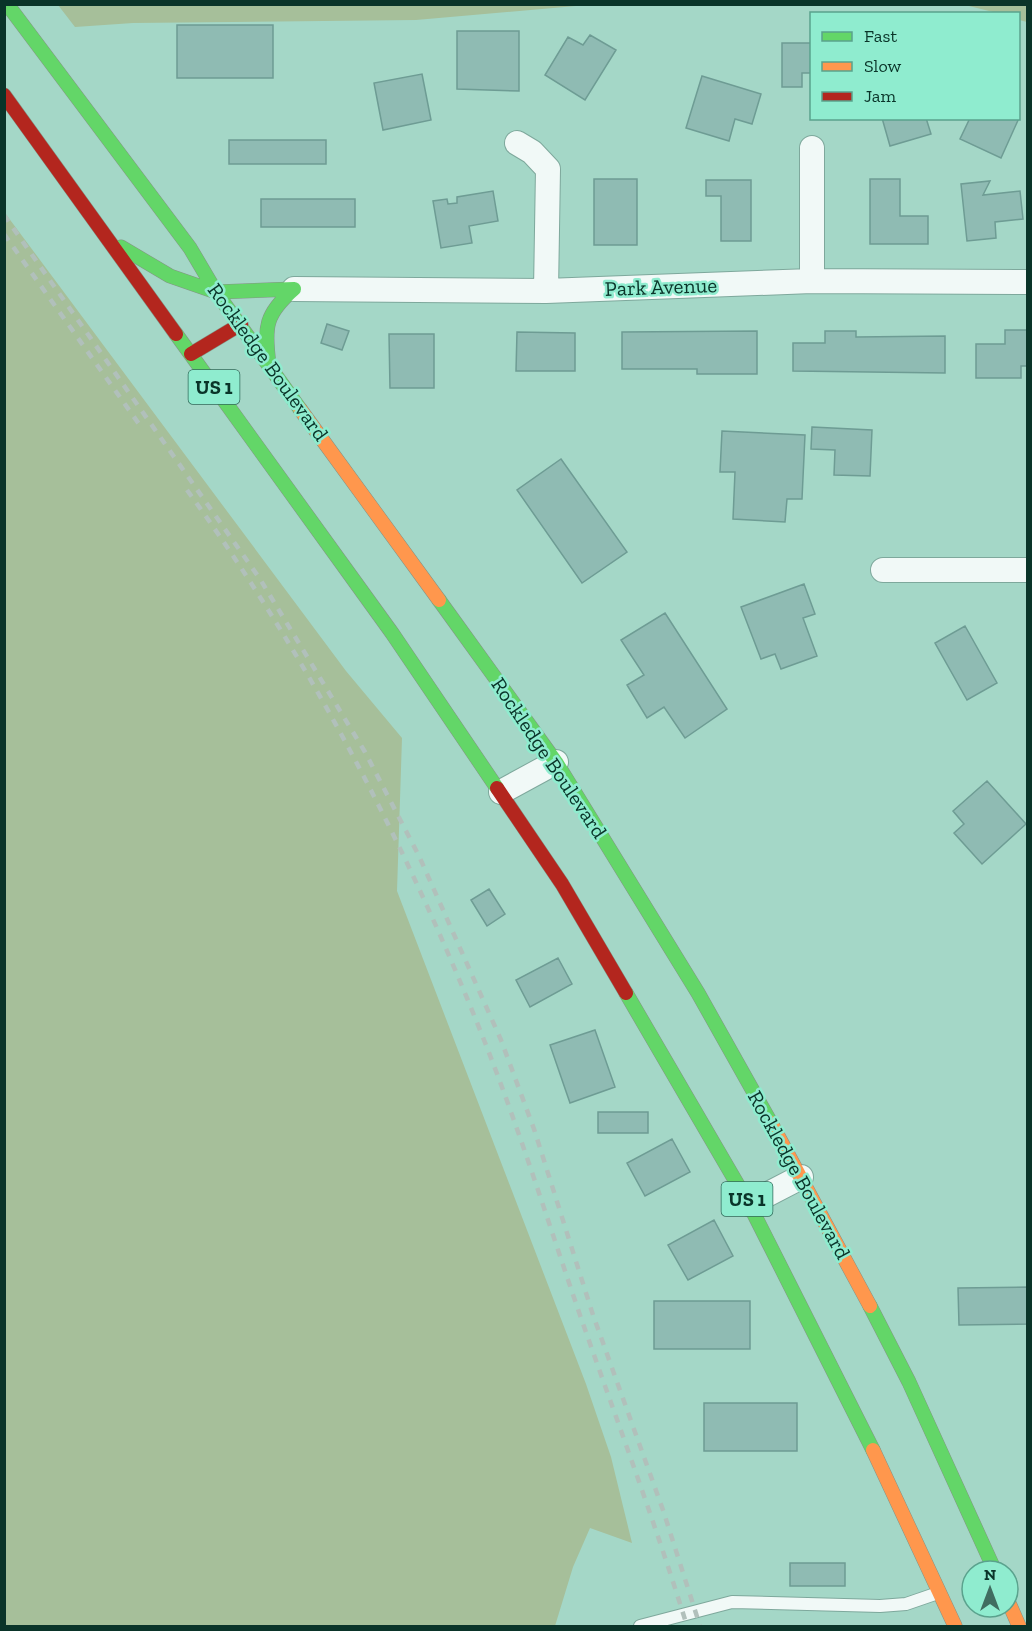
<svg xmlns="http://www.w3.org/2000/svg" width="1032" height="1631" viewBox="0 0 1032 1631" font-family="'Zilla Slab',serif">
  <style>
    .green { fill: #a6bf9a }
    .building { fill: #8fbbb3; stroke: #6e9c94; stroke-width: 1.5 }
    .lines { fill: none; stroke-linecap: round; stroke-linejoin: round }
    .lane-casing { stroke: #7ea89c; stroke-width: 14 }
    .street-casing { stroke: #7ea89c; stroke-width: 26 }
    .fast-casing { stroke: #859486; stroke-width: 15 }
    .slow-casing { stroke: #859486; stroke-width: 15 }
    .jam-casing { stroke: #859486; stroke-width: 15 }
    .lane { stroke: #f1f9f7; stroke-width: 12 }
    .street { stroke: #f1f9f7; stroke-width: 24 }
    .fast { stroke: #63d668; stroke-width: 14 }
    .slow { stroke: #ff974d; stroke-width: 14 }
    .jam { stroke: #b3261e; stroke-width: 14 }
    .rail { stroke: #b1c0bb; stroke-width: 4.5; stroke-dasharray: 8 8; stroke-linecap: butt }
    .labels { text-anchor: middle; stroke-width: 5; stroke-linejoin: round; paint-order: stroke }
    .shield { fill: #8feccf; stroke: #326b5b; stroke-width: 1.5 }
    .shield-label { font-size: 20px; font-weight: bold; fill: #0a3429 }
    .street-label { font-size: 21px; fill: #0a3429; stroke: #8feccf }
  </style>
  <rect width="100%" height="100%" fill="#a4d7c7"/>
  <path class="green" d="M 58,5 L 587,5 L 416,20 L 133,23 L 75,27 Z
    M 965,5 L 1027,5 L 1027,22 L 1019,20 L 1018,14 L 997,13 Z
    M 5,213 L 346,671 L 402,738 L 397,891 L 586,1384 L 611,1457 L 632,1543 L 590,1528 L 573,1567 L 555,1626 L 5,1626 Z"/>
  <path class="building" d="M 177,25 L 273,25 L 273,78 L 177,78 Z
    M 457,31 L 519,31 L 519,91 L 457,89 Z
    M 590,35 L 616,50 L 585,100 L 545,75 L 568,37 L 583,45 Z
    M 782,43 L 812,43 L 812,73 L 802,73 L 802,87 L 782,87 Z
    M 422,74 L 431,120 L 383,130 L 374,83 Z
    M 702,76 L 761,94 L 752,124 L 735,119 L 729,141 L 686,128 Z
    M 882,118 L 926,118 L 931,134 L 890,146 Z
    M 970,118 L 1019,118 L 1001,158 L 960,139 Z
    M 229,140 L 326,140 L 326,164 L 229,164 Z
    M 594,179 L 637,179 L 637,245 L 594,245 Z
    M 870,179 L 900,179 L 900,216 L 928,216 L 928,244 L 870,244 Z
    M 706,180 L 751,180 L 751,241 L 721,241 L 721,196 L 706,196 Z
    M 990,181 L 983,195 L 1020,191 L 1023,219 L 995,222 L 996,238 L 967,241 L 961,184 Z
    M 493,191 L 498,221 L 469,226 L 472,243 L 441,248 L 433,201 L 447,199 L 448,204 L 457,203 L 457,197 Z
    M 261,199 L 355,199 L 355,227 L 261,227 Z
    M 327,324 L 349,331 L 342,350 L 321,343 Z
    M 1005,330 L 1028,330 L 1028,366 L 1021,366 L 1021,378 L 976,378 L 976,344 L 1005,344 Z
    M 757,331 L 757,374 L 697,374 L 697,369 L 622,369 L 622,332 Z
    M 825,331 L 856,331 L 856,337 L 945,336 L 945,373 L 793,371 L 793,343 L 825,343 Z
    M 517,332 L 575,333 L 575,371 L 516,371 Z
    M 389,334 L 434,334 L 434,388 L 390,388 Z
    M 812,427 L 872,430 L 870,476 L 834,475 L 835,450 L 811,449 Z
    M 722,431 L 805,435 L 802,499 L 787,499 L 785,522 L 733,519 L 735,472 L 720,472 Z
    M 561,459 L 627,552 L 582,583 L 517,490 Z
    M 804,584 L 815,614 L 803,618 L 817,656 L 781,669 L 775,654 L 761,659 L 741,607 Z
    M 665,613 L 727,709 L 685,738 L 664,707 L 647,718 L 627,685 L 644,675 L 621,640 Z
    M 965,626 L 997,683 L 967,700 L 935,643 Z
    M 987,781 L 1026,824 L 982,864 L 954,833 L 964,824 L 953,811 Z
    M 489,889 L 505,914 L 487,926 L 471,900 Z
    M 558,958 L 572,984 L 530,1007 L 516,980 Z
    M 595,1030 L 615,1087 L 570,1103 L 550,1045 Z
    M 598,1112 L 648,1112 L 648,1133 L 598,1133 Z
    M 672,1139 L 690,1172 L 645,1196 L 627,1163 Z
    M 714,1220 L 733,1256 L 688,1280 L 668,1245 Z
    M 1028,1287 L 1028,1324 L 959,1325 L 958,1288 Z
    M 654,1301 L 750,1301 L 750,1349 L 654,1349 Z
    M 704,1403 L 797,1403 L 797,1451 L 704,1451 Z
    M 790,1563 L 845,1563 L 845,1586 L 790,1586 Z"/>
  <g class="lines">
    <g class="lane-casing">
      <path id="lane" d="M 640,1626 L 732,1602 L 880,1606 L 906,1604 L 938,1593"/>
    </g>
    <g class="street-casing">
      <path id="street" d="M 517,143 L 532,152 L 548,169 L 546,291
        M 812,148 L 812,281
        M 294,289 L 546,291 L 812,281 L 1028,282
        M 883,570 L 1028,570
        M 501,792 L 556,762
        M 749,1204 L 801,1177"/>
    </g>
    <g class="fast-casing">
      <path id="fast" d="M 7,4 L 190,248 L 216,292 L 300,409
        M 121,247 L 170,276 L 216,292 L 294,289
        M 176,334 L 392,633 L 497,788
        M 269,364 C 264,327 265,314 294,289
        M 439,600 L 556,762 L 698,993 L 771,1123
        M 626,993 L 749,1204 L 873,1450
        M 870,1306 L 909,1382 L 995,1571"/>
    </g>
    <g class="slow-casing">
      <path id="slow" d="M 300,409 L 439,600
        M 771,1123 L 870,1306
        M 873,1450 L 955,1626
        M 1008,1601 L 1019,1626"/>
    </g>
    <g class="jam-casing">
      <path id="jam" d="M 4,95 L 176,334
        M 191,354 L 241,324
        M 497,788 L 562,884 L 626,993"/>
    </g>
    <use href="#lane" class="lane"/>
    <use href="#street" class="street"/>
    <use href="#fast" class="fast"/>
    <use href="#slow" class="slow"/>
    <use href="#jam" class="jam"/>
    <path class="rail" d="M 4,215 L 260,579 L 365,752 L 419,856 L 501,1040 L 534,1129 L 593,1315 L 663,1510 L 700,1626
      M 4,234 L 139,424
      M 187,490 C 310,659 407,846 484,1040 C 520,1131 549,1225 581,1318 C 617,1421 655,1522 687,1626"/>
  </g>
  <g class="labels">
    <g class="shield">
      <rect x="188.5" y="370" width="51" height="34" rx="4.5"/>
      <rect x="721.5" y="1182" width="51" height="34" rx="4.5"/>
    </g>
    <g class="shield-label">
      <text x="214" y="394">US 1</text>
      <text x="747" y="1206">US 1</text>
    </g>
    <g class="street-label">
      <text transform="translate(661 287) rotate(-2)" y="7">Park Avenue</text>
      <text transform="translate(268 362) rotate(54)" y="7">Rockledge Boulevard</text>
      <text transform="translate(549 758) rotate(56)" y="7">Rockledge Boulevard</text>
      <text transform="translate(799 1175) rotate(61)" y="7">Rockledge Boulevard</text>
    </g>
  </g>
  <rect width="1032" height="1631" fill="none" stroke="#0a3429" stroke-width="12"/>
  <rect x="810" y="12" width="210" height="108" fill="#8feccf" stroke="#5aa28d" stroke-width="1.5"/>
  <rect x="822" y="32" width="30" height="9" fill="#63d668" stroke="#5aa28d" stroke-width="1.5"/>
  <text x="864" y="42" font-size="18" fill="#0a3429">Fast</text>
  <rect x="822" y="62" width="30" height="9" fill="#ff974d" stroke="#5aa28d" stroke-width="1.5"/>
  <text x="864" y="72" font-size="18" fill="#0a3429">Slow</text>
  <rect x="822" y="92" width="30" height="9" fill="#b3261e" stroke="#5aa28d" stroke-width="1.5"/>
  <text x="864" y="102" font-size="18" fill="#0a3429">Jam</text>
  <g transform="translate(990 1589)"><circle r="28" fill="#8feccf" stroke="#5aa28d" stroke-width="1.5"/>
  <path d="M0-4.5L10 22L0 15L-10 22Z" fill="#406d60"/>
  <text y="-9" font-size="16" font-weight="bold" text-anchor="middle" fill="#0a3429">N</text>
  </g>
</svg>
